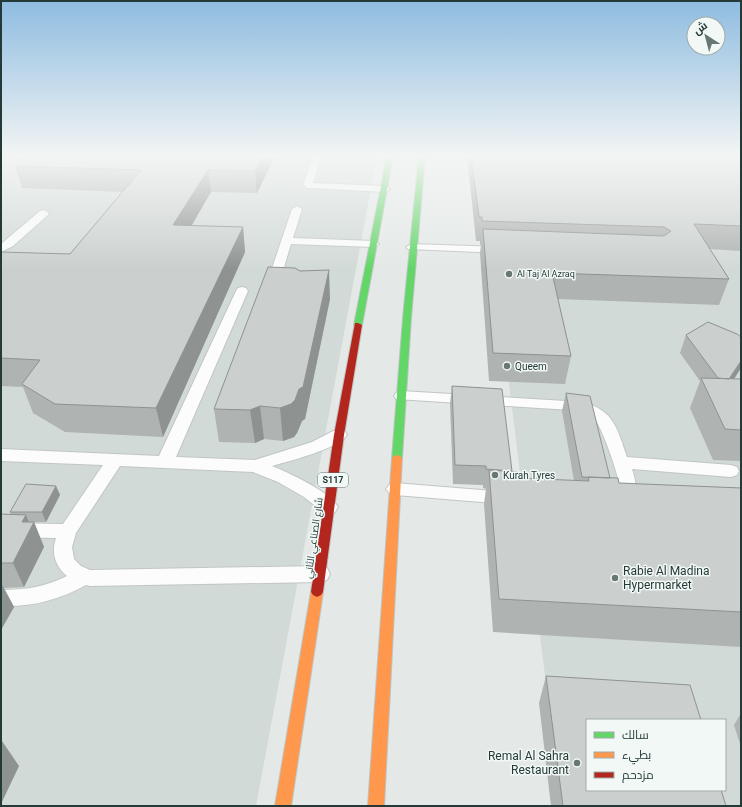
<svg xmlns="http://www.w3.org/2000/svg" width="742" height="807" viewBox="0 0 742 807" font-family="Roboto,Cairo,sans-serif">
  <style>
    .built { fill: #d2dad7; fill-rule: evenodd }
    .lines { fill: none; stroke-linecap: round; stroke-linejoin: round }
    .lane-casing { stroke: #c1c6c4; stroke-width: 2 }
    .fast-casing { stroke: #bdc4c3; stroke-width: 2 }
    .slow-casing { stroke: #bdc4c3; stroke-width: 2 }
    .jam-casing { stroke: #bdc4c3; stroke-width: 2 }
    .lane { fill: #fbfcfb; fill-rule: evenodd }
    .fast { fill: #63d668; fill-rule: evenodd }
    .slow { fill: #ff974d; fill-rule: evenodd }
    .jam { fill: #b3261e; fill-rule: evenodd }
    .wall { fill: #afb3b2 }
    .shaded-wall { fill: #8e9291 }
    .building { fill: #cbd0cf; stroke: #8e9291 }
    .poi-dot { fill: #677775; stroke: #f2f8f6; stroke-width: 1.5 }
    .labels { text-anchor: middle; stroke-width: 3; stroke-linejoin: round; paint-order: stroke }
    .far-poi-label { font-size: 9px; fill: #243a38; stroke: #f2f8f6; text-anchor: start }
    .shield { fill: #f2f8f6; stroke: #627371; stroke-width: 1 }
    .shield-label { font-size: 9px; font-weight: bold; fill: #243a38 }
    .poi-label { font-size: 10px; fill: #243a38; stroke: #f2f8f6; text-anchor: start }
    .street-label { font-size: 10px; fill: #243a38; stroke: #f2f8f6 }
    .near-poi-label { font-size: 12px; fill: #243a38; stroke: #f2f8f6; text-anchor: start }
  </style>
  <rect width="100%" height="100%" fill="#e4e9e7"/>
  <path class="built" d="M 1,156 L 377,156 L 256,806 L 1,806 Z
    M 481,156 L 741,156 L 741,806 L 561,806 ZM 587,720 L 725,720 L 725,790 L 587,790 Z"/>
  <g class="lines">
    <g class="lane-casing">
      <path id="lane" d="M 314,156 L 322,156 L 313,183 L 385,186 L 390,189 L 385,192 L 307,188 L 303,184 Z
        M 297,206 L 302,209 L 293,238 L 374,241 L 379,244 L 374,247 L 291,244 L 281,277 L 279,279 L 271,279 L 269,277 L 292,209 Z
        M 44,210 L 49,213 L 48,215 L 13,246 L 1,252 L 1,244 L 40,211 Z
        M 412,244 L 501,247 L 507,250 L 501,253 L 408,249 L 406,247 Z
        M 242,287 L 246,288 L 248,291 L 176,457 L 255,460 L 312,442 L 333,431 L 339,430 L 345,431 L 347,435 C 338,449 289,461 272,466 C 289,473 329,491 338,507 L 335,512 L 329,514 L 323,512 L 304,497 L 278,482 L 253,472 L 120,466 L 76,533 L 72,547 L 74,559 L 81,566 L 90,570 L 320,566 L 327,568 L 330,574 L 327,580 L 320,582 L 90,586 L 86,585 C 59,600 32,607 1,606 L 1,590 C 25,590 45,587 67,576 C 55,566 51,553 56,538 L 1,537 L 1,523 L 63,524 L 103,465 L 1,461 L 1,449 L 159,456 L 236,291 L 238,288 Z
        M 401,391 L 582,402 C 614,410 617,428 627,457 L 731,465 L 737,467 L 739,471 L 737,475 L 731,477 L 632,469 C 637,485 640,500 620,506 L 614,505 L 611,500 C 613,496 617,494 619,490 C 622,482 601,425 594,418 C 588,412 579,411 571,410 L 396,399 L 394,396 L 396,393 Z
        M 395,483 L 506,492 L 512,494 L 515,498 L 512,502 L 506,504 L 395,495 L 389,493 L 386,489 L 389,485 Z"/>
    </g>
    <g class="fast-casing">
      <path id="fast" d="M 387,156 L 393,156 L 362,325 L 358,327 L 354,325 Z
        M 419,156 L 425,156 L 411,318 L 402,458 L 400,460 L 394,460 L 392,458 L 403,318 Z"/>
    </g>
    <g class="slow-casing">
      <path id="slow" d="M 397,455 L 400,456 L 402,458 L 384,806 L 368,806 L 392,458 L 394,456 Z
        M 317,587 L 321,589 L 323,592 L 291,806 L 275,806 L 311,592 L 313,589 Z"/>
    </g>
    <g class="jam-casing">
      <path id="jam" d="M 355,323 L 358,323 L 362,325 L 344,435 L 323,592 L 321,595 L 317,597 L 313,595 L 311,592 L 334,435 Z"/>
    </g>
    <use href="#lane" class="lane"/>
    <use href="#fast" class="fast"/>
    <use href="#slow" class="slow"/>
    <use href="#jam" class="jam"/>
  </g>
  <path class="wall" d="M 28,156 L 275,156 L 257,193 L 211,192 L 191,226 L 243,227 L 245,252 L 163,437 L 65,432 L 33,413 L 23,387 L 1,386 L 1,252 L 70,254 L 123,192 L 22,188 L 15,166 Z
    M 467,156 L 741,156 L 741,251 L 710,249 L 729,279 L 719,305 L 558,299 L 571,356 L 565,384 L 489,381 L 480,253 L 481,245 L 480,245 L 480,241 L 476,241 Z
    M 330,299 L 305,419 L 302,421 L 297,433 L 294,437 L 283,441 L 264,439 L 255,443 L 219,442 L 214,409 Z
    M 686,335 L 741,337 L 741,368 L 734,379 L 741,379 L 741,461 L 713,460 L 690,408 L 700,381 L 680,353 Z
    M 452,386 L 512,472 L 517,478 L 574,481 L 562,411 L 566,393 L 610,478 L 619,483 L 741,488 L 741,647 L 493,632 L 484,504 L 486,489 L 483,488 L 483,485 L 453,484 L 450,404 Z
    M 56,486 L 60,495 L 46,522 L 29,522 L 34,522 L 44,547 L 24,587 L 4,588 L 14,607 L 1,630 L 1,514 L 11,514 L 10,512 Z
    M 546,676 L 726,806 L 551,806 L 539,703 Z
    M 741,713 L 741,747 L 734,725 Z"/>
  <path class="shaded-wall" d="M 263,156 L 275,156 L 257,193 L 255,171 Z
    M 208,170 L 211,192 L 178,249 L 173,225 Z
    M 243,227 L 245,252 L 163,437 L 156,408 Z
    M 329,270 L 330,299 L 305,419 L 302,421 L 297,433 L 294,437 L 283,441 L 280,408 L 299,389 Z
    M 741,361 L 741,368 L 717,405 L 724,387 Z
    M 260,406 L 264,439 L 255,443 L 250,410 Z
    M 56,486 L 60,495 L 46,522 L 42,512 Z
    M 26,515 L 31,527 L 34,522 L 44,547 L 24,587 L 13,563 L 22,522 Z
    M 1,583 L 14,607 L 1,630 Z
    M 2,741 L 19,766 L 1,804 L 1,742 Z"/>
  <path class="building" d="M 28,156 L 263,156 L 255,171 L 208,170 L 173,225 L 243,227 L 156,408 L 55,404 L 22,384 L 40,360 L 1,358 L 1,252 L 70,254 L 141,170 L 15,166 Z
    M 471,156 L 741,156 L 741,226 L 694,224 L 729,279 L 552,273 L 571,356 L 493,353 L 483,229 L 664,236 L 671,231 L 664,227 L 482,221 L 482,217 L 479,217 Z
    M 268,267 L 295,268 L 300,271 L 329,270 L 303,387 L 299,389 L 295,400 L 291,404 L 280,408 L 260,406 L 250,410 L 214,409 Z
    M 708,322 L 737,334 L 741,337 L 741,361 L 729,379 L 718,378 L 686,335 Z
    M 701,378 L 741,379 L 741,430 L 725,429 Z
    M 452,386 L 502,389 L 512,471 L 486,469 L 486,466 L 455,465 Z
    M 566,393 L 590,396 L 610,478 L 582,477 Z
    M 489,470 L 517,472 L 517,478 L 589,481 L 588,477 L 618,478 L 619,483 L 741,488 L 741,612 L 499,599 Z
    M 26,484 L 56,486 L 42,512 L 10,512 Z
    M 1,514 L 26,515 L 22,522 L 34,522 L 13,563 L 1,563 Z
    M 546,676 L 690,685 L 701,720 L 587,720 L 587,790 L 721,790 L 726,806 L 563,806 Z"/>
  <linearGradient id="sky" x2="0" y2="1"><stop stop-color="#8ebce0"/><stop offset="0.58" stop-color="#f3f5f4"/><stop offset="1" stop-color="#f3f5f4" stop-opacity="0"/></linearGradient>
  <rect width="742" height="269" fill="url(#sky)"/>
  <g class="poi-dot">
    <circle cx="509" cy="274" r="4"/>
    <circle cx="507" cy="366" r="4"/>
    <circle cx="495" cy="475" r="4"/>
    <circle cx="615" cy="578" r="4"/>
    <circle cx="577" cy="763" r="4"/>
  </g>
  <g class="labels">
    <g class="far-poi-label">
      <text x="517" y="277">Al Taj Al Azraq</text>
    </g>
    <rect class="shield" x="318" y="473" width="30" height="14" rx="3"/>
    <g class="shield-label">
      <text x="333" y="483">S117</text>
    </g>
    <g class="poi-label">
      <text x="515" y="370">Queem</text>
      <text x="503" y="479">Kurah Tyres</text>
    </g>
    <g class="street-label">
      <text transform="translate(313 538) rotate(-82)" y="4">شارع الصناعي الثاني</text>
    </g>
    <g class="near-poi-label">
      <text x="623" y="575">Rabie Al Madina<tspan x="623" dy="14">Hypermarket</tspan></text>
      <text x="569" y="760" text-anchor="end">Remal Al Sahra<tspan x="569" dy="14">Restaurant</tspan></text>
    </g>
  </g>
  <rect width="742" height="807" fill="none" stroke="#243a38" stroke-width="4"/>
  <rect x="586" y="719" width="140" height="72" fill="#f2f8f6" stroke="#a0acaa"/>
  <rect x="594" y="732" width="20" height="6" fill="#63d668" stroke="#a0acaa"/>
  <text x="622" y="739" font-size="12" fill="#243a38">سالك</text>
  <rect x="594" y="752" width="20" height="6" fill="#ff974d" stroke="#a0acaa"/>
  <text x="622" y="759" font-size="12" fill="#243a38">بطيء</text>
  <rect x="594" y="772" width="20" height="6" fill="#b3261e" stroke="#a0acaa"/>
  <text x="622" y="779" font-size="12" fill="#243a38">مزدحم</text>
  <g transform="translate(706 36) rotate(324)"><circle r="19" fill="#f2f8f6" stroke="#a0acaa"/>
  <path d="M0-3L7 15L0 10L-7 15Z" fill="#677775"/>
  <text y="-6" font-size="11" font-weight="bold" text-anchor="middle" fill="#243a38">ش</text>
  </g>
</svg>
